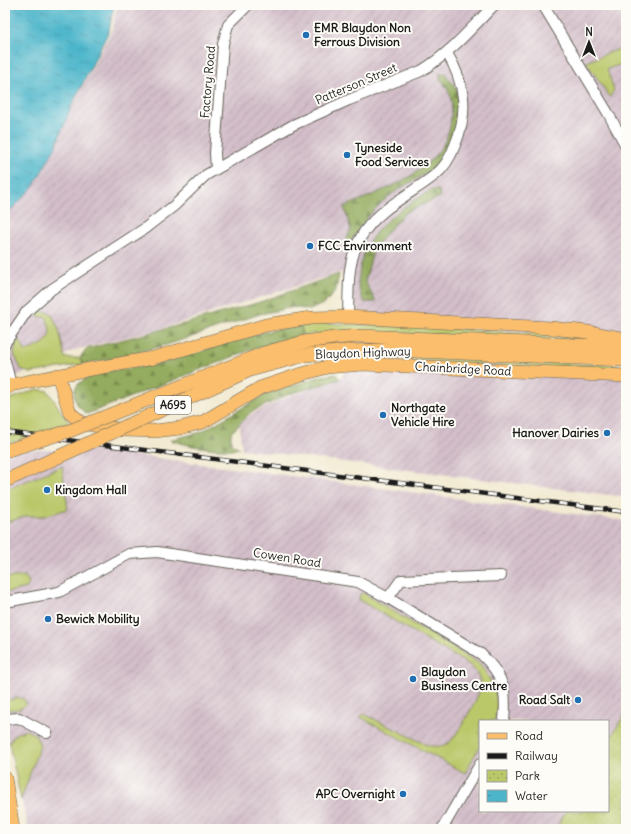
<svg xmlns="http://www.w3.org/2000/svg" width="631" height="834" viewBox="0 0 631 834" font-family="Delius,sans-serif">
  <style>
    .industrial { fill: url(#industrial-furrows) }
    .green { fill: #bbc86a; stroke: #6c7243 }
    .forest { fill: url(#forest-firs); stroke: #58643d }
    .park { fill: url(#park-dots); stroke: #6c7243 }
    .water { fill: url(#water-ripples); stroke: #346873 }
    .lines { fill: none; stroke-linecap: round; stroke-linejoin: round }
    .minor-casing { stroke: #67635a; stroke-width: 12 }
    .major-casing { stroke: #67635a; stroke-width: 14 }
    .minor { stroke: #fff; stroke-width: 10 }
    .major { stroke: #fabe6d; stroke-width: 13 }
    .rail-casing { stroke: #1c1c1c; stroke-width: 4.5 }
    .rail { stroke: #fdfcf7; stroke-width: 3; stroke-dasharray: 9; stroke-linecap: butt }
    .major-bridge-casing { stroke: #67635a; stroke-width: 14; stroke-linecap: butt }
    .major-bridge { stroke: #fabe6d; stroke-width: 13 }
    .poi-dot { fill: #1f6fb2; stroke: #fdfcf7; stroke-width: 1.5 }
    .labels { text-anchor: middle; stroke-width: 4; stroke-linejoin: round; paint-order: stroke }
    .shield { fill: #fdfcf7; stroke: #605f5e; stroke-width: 1 }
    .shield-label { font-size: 11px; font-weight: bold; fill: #1c1c1c }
    .poi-label { font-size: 12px; font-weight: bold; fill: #1c1c1c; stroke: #fdfcf7; text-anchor: start }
    .street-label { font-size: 12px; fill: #1c1c1c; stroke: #fdfcf7 }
  </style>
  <defs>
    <pattern id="industrial-furrows" width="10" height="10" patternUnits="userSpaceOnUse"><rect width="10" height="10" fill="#d2bdc8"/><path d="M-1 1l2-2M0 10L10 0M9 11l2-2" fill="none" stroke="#b4a2ab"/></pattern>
    <pattern id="forest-firs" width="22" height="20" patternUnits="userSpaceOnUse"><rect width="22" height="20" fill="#94ac5e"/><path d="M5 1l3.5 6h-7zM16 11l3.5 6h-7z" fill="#788b4d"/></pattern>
    <pattern id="park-dots" width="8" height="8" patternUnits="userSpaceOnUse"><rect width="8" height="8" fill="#bbc86a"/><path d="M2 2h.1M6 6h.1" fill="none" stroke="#a0ab5b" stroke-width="1.8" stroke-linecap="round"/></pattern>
    <pattern id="water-ripples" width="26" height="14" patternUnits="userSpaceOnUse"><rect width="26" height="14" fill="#4cb5ca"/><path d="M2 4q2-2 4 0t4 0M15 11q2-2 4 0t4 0" fill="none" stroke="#3e92a3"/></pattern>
  </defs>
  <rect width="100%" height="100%" fill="#fdfcf7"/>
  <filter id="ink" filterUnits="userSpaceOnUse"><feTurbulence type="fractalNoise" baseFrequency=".025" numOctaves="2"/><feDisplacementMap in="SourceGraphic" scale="8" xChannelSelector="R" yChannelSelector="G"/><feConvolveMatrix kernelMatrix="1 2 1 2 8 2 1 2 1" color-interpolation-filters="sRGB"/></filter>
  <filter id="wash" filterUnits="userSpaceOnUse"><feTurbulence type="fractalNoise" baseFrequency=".012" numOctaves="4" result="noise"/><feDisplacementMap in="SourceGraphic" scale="16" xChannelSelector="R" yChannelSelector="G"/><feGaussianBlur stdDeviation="0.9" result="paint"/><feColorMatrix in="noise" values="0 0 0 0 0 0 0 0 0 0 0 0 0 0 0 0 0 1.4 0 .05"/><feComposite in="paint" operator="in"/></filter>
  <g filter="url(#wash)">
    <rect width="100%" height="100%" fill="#f1e8ce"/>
    <path class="industrial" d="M 117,5 L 626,5 L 626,338 L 366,328 L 341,272 L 163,328 L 78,349 L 5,381 L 5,216 L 33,187 L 55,148 L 72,106 L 112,30 Z
      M 351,357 L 626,369 L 626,497 L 242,449 L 239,425 L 251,414 L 289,396 L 341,378 Z
      M 5,450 L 97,450 L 626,521 L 626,712 L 608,742 L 608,721 L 480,721 L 480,811 L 566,811 L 556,829 L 28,829 L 5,728 Z"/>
    <path class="green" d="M 626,46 L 626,63 L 607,69 L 614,90 L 610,97 L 586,62 Z
      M 43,311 L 52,314 L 59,330 L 65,358 L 80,358 L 83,364 L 30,373 L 21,369 L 14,354 L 16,342 L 20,340 L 25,351 C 45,345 56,339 46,317 L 38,317 L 37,312 Z
      M 323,323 L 504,331 L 602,339 L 614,342 L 355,331 L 303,335 L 301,326 Z
      M 355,355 L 626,366 L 626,371 L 355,359 Z
      M 37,389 L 48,391 L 69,423 L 17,441 L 5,444 L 5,401 Z
      M 62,466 L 68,509 L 44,516 L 27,516 L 5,523 L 5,490 Z
      M 25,576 L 29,582 L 27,588 L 5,593 L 5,578 Z
      M 360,593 L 365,594 L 480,664 C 491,679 504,702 494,721 L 480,721 L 480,746 L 465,773 L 360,717 L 364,714 L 427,745 C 435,747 443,747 450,742 C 456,737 480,696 480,688 C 481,678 477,673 471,666 L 359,600 Z
      M 18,697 L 25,700 L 26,704 C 21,710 12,712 5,707 L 5,699 L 12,700 Z
      M 26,730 L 35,734 L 40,745 L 21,800 L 9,743 L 15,734 Z"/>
    <path class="forest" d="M 445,73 C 448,78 455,85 457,91 C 463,108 453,147 442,160 C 426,177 403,184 387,198 C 370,212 358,229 347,248 L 342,247 L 351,230 L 344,207 C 384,189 448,170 451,118 C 453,100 451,92 440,78 L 440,74 Z
      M 431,190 L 439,190 L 440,197 L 406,212 L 393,225 L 374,248 L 365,281 L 376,302 L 364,302 C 362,297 359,291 358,285 C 358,280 359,274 360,269 C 365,230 400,209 431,190 Z
      M 339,274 L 336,290 L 325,303 L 310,310 L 294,307 L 260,314 L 173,343 L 116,358 L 83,364 L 80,358 L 86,349 L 180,325 L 260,302 Z
      M 301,326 L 303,335 L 250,350 L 87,414 C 77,408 67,392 81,382 C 99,368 142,369 166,362 C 199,353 232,340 265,332 C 277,329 289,328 301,326 Z
      M 336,374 L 340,379 L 289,394 L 251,412 L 231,433 L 231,443 L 239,448 C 221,452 188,446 170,440 L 201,432 L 266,394 L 321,376 Z"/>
    <path class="park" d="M 626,712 L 626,829 L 556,829 L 566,811 L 608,811 L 608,742 Z"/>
    <path class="water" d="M 5,5 L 114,5 L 109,31 L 71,107 L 55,148 L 33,187 L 5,216 Z"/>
  </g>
  <g filter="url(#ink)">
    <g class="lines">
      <g class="minor-casing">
        <path id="minor" d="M 543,5 L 608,113 L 626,146
          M 216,169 L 215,153 L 223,44 L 228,25 L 248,5
          M 348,317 C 349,290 346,262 361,237 C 377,209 410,195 435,175 C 444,168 451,156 455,145 C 469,112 465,83 447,53
          M 5,343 L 27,311 L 52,289 L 144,229 L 175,205 L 206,175 L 293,125 L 349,100 L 421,71 C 449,54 471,29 494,5
          M 5,361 L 11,385
          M 388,598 L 401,580 L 501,576
          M 5,602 L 59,592 L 129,554 L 157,552 L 358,582 L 388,598 L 481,654 C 504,676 507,690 504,721
          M 5,719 L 19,718 L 47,733
          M 442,829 L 480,764"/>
      </g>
      <g class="major-casing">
        <path id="major" d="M 334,338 L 360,336 L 626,347
          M 346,351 L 391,350 L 626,360
          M 58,375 L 70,413 L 82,423 L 123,430 L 155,431 L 180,428 L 203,422 L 260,388 L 299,375 L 327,367 L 363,364 L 626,376
          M 5,389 L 11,385 L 80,371 L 153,358 L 266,325 L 311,318 L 348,317 L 551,328 L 588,332 L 626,339
          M 5,778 L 13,829"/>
      </g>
      <use href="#minor" class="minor"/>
      <use href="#major" class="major"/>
      <g class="rail-casing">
        <path id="rail" d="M 5,432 L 626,512"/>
      </g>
      <use href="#rail" class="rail"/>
      <g class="major-bridge-casing">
        <path id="major-bridge" d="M 5,451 L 72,430 L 264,353 L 304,342 L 334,338
          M 5,481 L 250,370 L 306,355 L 346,351"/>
      </g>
      <use href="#major-bridge" class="major-bridge"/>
    </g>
  </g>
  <g class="poi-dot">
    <circle cx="306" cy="35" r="4"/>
    <circle cx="347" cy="155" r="4"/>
    <circle cx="310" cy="246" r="4"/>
    <circle cx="383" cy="415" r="4"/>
    <circle cx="607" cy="433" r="4"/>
    <circle cx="47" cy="490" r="4"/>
    <circle cx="48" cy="619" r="4"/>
    <circle cx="413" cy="679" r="4"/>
    <circle cx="578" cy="700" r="4"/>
    <circle cx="403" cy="794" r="4"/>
  </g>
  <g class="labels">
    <rect class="shield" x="155" y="396" width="36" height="18" rx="3"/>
    <g class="shield-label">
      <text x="173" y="409">A695</text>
    </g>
    <g class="poi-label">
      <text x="314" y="32">EMR Blaydon Non<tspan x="314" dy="14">Ferrous Division</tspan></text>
      <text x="355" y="152">Tyneside<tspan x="355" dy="14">Food Services</tspan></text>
      <text x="318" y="250">FCC Environment</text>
      <text x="391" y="412">Northgate<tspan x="391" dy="14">Vehicle Hire</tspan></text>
      <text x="599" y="437" text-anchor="end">Hanover Dairies</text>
      <text x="55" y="494">Kingdom Hall</text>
      <text x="56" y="623">Bewick Mobility</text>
      <text x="421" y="676">Blaydon<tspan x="421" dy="14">Business Centre</tspan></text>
      <text x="570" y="704" text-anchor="end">Road Salt</text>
      <text x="395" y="798" text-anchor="end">APC Overnight</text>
    </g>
    <g class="street-label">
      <text transform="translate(208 82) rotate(-85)" y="4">Factory Road</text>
      <text transform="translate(356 84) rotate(-23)" y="4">Patterson Street</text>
      <text transform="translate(363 353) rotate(-2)" y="4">Blaydon Highway</text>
      <text transform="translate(463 369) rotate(3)" y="4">Chainbridge Road</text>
      <text transform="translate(287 558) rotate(9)" y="4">Cowen Road</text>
    </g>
  </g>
  <rect width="631" height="834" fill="none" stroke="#fdfcf7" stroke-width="20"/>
  <rect x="479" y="720" width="130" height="92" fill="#fdfcf7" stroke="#a3a29f"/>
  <rect x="487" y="733" width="20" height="6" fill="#fabe6d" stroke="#a3a29f"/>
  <text x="515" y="740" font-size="12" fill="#1c1c1c">Road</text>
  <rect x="487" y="753" width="20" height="6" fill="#1c1c1c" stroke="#a3a29f"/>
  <text x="515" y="760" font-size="12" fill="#1c1c1c">Railway</text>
  <rect x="487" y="770" width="20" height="12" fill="url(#park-dots)" stroke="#a3a29f"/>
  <text x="515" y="780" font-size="12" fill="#1c1c1c">Park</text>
  <rect x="487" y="790" width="20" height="12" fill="url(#water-ripples)" stroke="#a3a29f"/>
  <text x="515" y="800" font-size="12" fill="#1c1c1c">Water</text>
  <g transform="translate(589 42)" stroke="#fdfcf7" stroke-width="3" paint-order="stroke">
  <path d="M0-3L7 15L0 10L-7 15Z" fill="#1c1c1c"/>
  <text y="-6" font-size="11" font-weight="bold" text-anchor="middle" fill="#1c1c1c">N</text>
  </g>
</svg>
